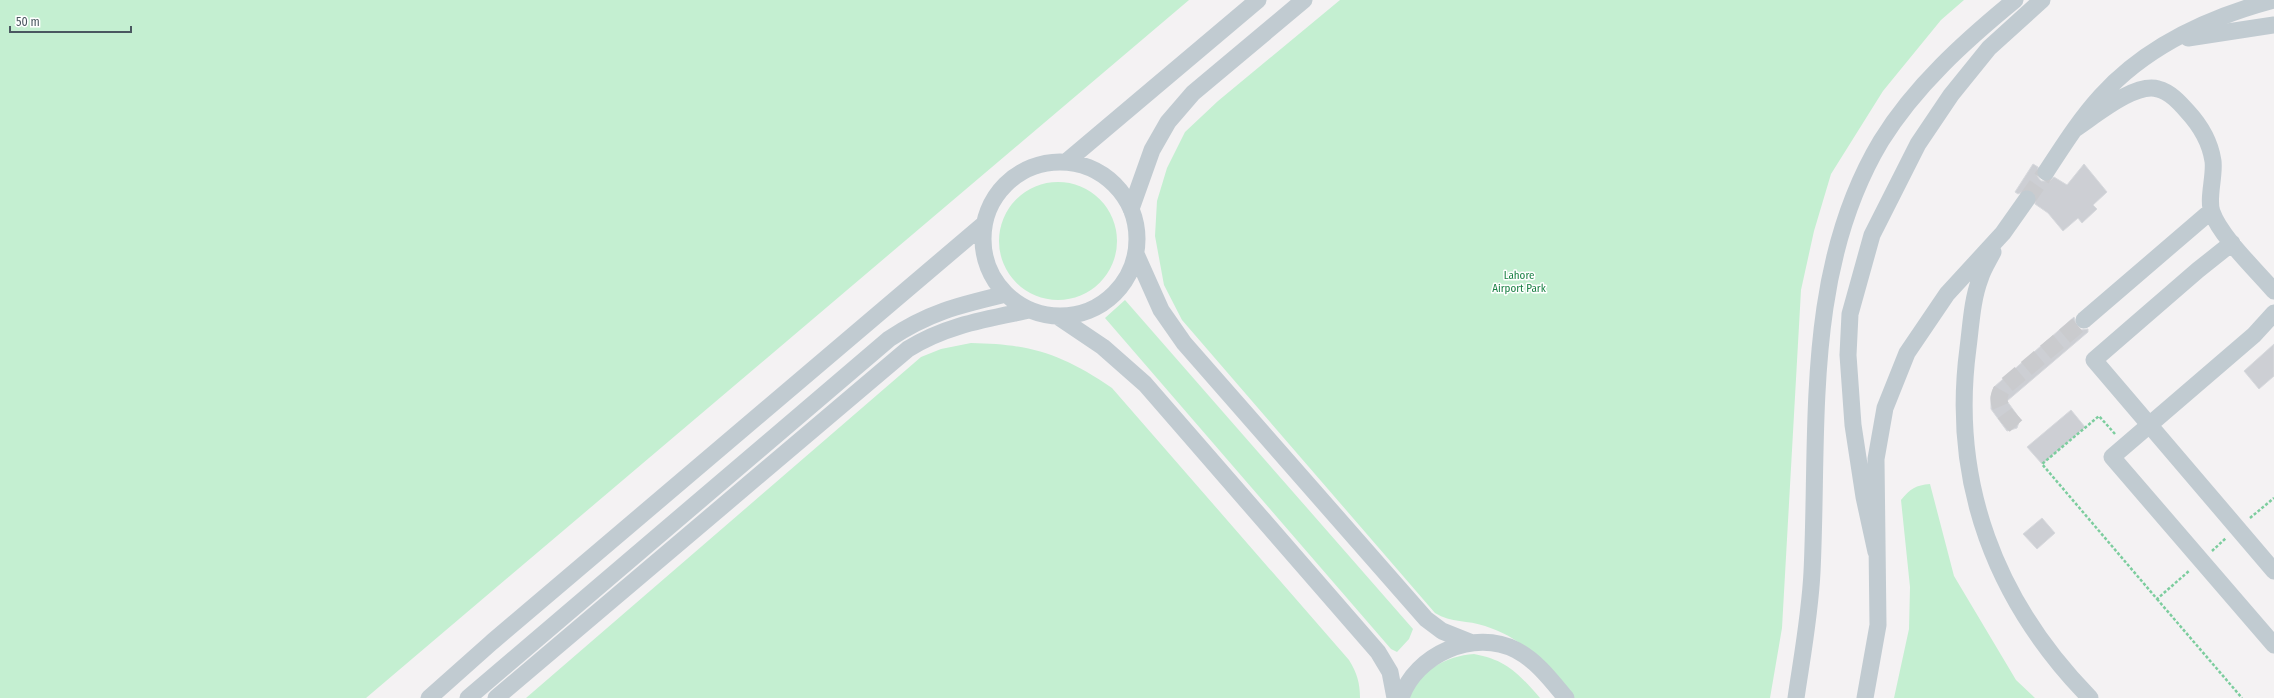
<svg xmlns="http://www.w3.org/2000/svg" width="2274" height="698" viewBox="0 0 2274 698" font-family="'Fira Sans Condensed',sans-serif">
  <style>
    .green { fill: #c4efd1 }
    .building { fill: #cdcfd4; stroke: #d7d9dd }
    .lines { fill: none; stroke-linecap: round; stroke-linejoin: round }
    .minor-tunnel { stroke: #cacbce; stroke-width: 17; stroke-dasharray: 17 8; stroke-linecap: butt }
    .path { stroke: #7ccd9e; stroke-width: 2.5; stroke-dasharray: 3 2; stroke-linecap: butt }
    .minor { stroke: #c1cbd1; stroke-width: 17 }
    .labels { text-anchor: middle; stroke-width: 3; stroke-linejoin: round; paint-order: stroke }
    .park-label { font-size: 11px; fill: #1b8145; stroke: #fff }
  </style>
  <rect width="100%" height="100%" fill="#f4f2f3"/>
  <path class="green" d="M 0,0 L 1189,0 L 366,698 L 0,698 Z
    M 1340,0 L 1964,0 L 1941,20 L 1883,91 L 1831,174 L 1814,231 L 1801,290 L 1782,628 L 1770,698 L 1574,698 C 1545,666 1528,640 1485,626 C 1468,620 1451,623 1435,613 L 1182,320 L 1164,285 L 1155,236 L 1157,201 L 1167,168 L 1185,132 L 1218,101 Z
    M999 241a59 59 0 1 1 118 0a59 59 0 1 1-118 0Z
    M 1125,300 L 1413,629 L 1409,639 L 1397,652 L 1391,649 L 1105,318 Z
    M 971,343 C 1031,344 1062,354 1112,388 L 1349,660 C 1357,673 1360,683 1360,698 L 526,698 L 921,357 L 941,349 Z
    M 1930,484 L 1954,576 L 2016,680 L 2035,698 L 1894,698 L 1909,629 L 1910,587 L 1901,500 C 1910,489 1916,485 1930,484 Z
    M 1474,654 C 1507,660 1519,674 1540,698 L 1409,698 C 1420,670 1446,656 1474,654 Z"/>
  <path class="building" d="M 2033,164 L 2038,167 L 2037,176 L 2041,181 L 2050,181 L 2054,177 L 2067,185 L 2084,164 L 2107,192 L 2093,205 L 2097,209 L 2082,223 L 2078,218 L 2063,231 L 2048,213 L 2035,204 L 2036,195 L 2033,191 L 2028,189 L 2018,194 L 2015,192 Z
    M 2074,317 L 2077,327 L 2081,330 L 2088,329 L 2088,332 L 2007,401 L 2020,419 L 2017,428 L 2007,431 L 1991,409 L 1991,397 L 1994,387 Z
    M 2274,344 L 2274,376 L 2259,389 L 2244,371 Z
    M 2071,410 L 2085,427 L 2042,464 L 2027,447 Z
    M 2042,518 L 2055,533 L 2037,549 L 2023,534 Z"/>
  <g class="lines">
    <path class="minor-tunnel" d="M 2027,199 L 2046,172
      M 2016,426 C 2006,415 1992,403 2003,388 L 2084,320"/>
    <path class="path" d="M 2115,434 L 2099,416 L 2042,464 L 2157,599 L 2189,571
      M 2250,518 L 2274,498
      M 2212,551 L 2226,538
      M 2157,599 L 2242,698"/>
    <path class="minor" d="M 2188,38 L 2274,25
      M 2075,129 C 2095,116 2135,82 2158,89 C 2170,92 2179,102 2187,111 C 2200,125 2210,141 2213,161 C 2215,176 2207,199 2212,212 C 2220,236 2257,271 2274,291
      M 1066,162 L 1258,0
      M983 239a77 77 0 1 1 154 0a77 77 0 1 1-154 0Z
      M 2046,172 C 2063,146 2080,119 2101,96 C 2146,46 2210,17 2274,0
      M 1131,209 L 1152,150 L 1168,122 L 1193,93 L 1304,0
      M 2232,243 L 2198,270 L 2094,360 L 2274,571
      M 1993,252 C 1989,260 1983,269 1980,279 C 1972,300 1971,325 1968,348 C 1950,483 1996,602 2090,698
      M 1136,254 L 1161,310 L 1184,343 L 1426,619 L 1442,631 L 1472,643
      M 2274,313 L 2254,335 L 2112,457 L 2274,645
      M 1057,316 L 1103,347 L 1145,384 L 1378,652 L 1390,672 L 1395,698
      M 2084,320 L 2211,211
      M 1876,552 L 1864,497 L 1853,425 L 1848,355 L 1850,314 L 1872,235 L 1918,144 L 1951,95 L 1989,48 L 2042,0
      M 429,698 L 492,642 L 984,224
      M 468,698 L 889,339 C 929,312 960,305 1006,294
      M 496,698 L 908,349 C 946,325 987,319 1030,310
      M 1401,698 C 1415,655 1474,628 1516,650 C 1537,661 1551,680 1566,698
      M 1796,698 C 1802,657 1810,614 1812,572 C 1819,427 1803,271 1881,141 C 1915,86 1965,41 2015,0
      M 1865,698 L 1878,625 L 1876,459 L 1885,408 L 1907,353 L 1947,294 L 2003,233 L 2027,199"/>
  </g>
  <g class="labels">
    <g class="park-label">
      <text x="1519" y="279">Lahore<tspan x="1519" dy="13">Airport Park</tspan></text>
    </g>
  </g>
  <path d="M10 26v6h121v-6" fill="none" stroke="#4a5760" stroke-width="2"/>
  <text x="16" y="26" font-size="12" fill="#4a5760" stroke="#ffffff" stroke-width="3" paint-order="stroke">50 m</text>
</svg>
